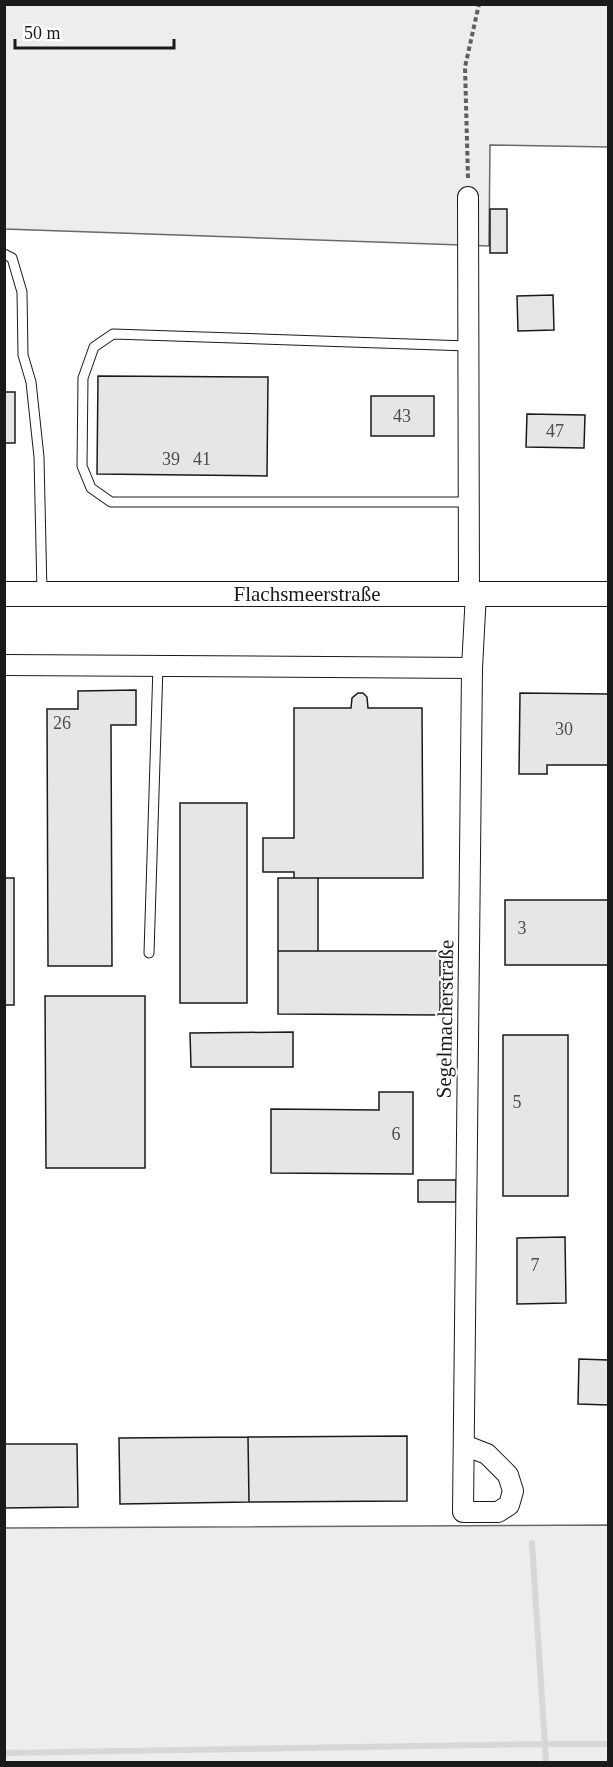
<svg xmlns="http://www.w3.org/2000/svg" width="613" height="1767" viewBox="0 0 613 1767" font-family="'Times New Roman',serif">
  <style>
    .built { fill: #ededed; stroke: #6a6a6a; stroke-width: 1.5 }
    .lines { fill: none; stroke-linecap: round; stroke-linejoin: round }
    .stream { stroke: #d7d7d7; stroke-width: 6 }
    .building { fill: #e6e6e6; stroke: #1a1a1a; stroke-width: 1.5 }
    .service-casing { stroke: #1a1a1a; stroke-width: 11 }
    .minor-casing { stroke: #1a1a1a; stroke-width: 22 }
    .tertiary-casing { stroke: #1a1a1a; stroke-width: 26 }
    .path { stroke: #5f5f5f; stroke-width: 4; stroke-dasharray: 4.5 3; stroke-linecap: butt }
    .service { stroke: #fff; stroke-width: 9 }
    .minor { stroke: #fff; stroke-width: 20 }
    .tertiary { stroke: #fff; stroke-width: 24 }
    .labels { text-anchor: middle; stroke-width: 4.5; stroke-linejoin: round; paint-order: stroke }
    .number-label { font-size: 18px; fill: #4d4d4d }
    .street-label { font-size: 21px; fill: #1a1a1a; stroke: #fff }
  </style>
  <rect width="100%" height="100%" fill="#fff"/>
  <path class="built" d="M 5,5 L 608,5 L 608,147 L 490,145 L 489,246 L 5,229 Z
    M 608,1525 L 608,1762 L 5,1762 L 5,1528 Z"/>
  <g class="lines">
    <path class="stream" d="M 532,1543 L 546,1762
      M 4,1753 L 545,1744 L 608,1744"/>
  </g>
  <path class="building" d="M 490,209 L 507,209 L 507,253 L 490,253 Z
    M 553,295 L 554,330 L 518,331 L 517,296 Z
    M 98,376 L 268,377 L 267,476 L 97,474 Z
    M 4,392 L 15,392 L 15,443 L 4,443 Z
    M 371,396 L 434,396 L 434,436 L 371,436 Z
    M 527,414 L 585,415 L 584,448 L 526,447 Z
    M 136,690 L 136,725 L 111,725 L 112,966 L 48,966 L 47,709 L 78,709 L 78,691 Z
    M 358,693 L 363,693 L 367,697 L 368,708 L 422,708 L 423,878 L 294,878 L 294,872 L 263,872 L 263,838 L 294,838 L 294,708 L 351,708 L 352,698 Z
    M 520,693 L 608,694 L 608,765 L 547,765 L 547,774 L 519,774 Z
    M 180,803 L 247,803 L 247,1003 L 180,1003 Z
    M 4,878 L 14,878 L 14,1005 L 4,1005 Z
    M 278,878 L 318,878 L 318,951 L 278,951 Z
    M 505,900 L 608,900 L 608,965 L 505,965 Z
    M 278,951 L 440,951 L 440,1015 L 278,1014 Z
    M 45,996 L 145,996 L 145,1168 L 46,1168 Z
    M 293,1032 L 293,1067 L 191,1067 L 190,1033 Z
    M 503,1035 L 568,1035 L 568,1196 L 503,1196 Z
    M 379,1092 L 413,1092 L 413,1174 L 271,1173 L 271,1109 L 379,1110 Z
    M 418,1180 L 456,1180 L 456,1202 L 418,1202 Z
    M 565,1237 L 566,1303 L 517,1304 L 517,1238 Z
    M 579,1359 L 608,1360 L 608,1405 L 578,1404 Z
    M 407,1436 L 407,1501 L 249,1502 L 248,1437 Z
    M 248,1437 L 249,1502 L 120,1504 L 119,1438 Z
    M 4,1444 L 77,1444 L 78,1507 L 4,1508 Z"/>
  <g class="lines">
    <g class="service-casing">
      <path id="service" d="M 4,254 L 12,258 L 22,292 L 23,355 L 31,382 L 39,457 L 42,592
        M 468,346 L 113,334 L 94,347 L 83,378 L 82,466 L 91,488 L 111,502 L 468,502
        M 149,953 L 158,666"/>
    </g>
    <g class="minor-casing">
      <path id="minor" d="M 468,197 L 469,594
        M 4,665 L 472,668
        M 464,1445 L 487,1454 L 508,1475 L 513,1491 L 509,1505 L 498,1512 L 463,1512 L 472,668 L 476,593"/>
    </g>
    <g class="tertiary-casing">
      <path id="tertiary" d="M 4,594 L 608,594"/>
    </g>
    <path class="path" d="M 468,178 L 465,67 L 479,4"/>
    <use href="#service" class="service"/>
    <use href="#minor" class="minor"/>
    <use href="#tertiary" class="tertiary"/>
  </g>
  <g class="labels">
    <g class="number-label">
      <text x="402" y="422">43</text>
      <text x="555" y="437">47</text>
      <text x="171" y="465">39</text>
      <text x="202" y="465">41</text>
      <text x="62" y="729">26</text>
      <text x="564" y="735">30</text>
      <text x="522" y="934">3</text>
      <text x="517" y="1108">5</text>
      <text x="396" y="1140">6</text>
      <text x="535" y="1271">7</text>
    </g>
    <g class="street-label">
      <text x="307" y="601">Flachsmeerstraße</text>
      <text transform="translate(445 1019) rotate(-89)" y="7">Segelmacherstraße</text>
    </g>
  </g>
  <rect width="613" height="1767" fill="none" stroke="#1a1a1a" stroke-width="12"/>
  <path d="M15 39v9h159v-9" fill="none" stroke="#1a1a1a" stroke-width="3"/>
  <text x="24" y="39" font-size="18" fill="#1a1a1a" stroke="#ffffff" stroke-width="4.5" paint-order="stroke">50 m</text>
</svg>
